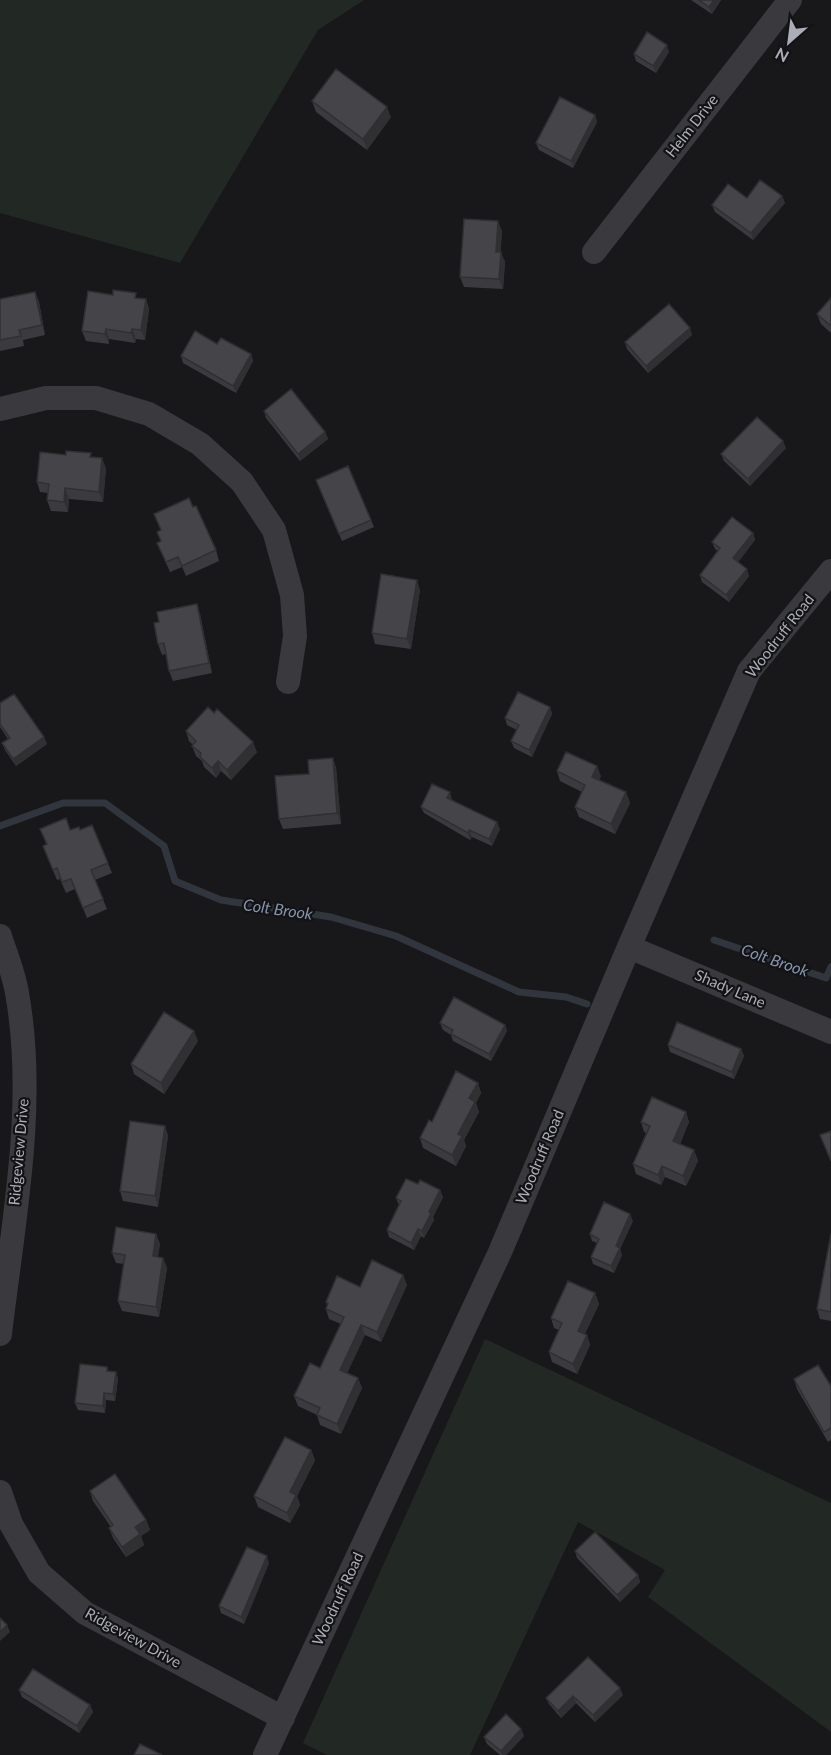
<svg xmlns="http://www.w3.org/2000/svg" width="831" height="1755" viewBox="0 0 831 1755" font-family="Lato,sans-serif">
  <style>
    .green { fill: #222924 }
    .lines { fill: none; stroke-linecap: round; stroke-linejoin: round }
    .stream { stroke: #31363e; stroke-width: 7 }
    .street { stroke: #39393e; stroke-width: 24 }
    .wall { fill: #3b3b3f }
    .shaded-wall { fill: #303033 }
    .building { fill: #454549; stroke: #303033; stroke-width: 1.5 }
    .labels { text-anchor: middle; stroke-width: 4.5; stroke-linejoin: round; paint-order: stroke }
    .street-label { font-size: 15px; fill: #abadb8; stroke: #131214 }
    .water-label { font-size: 16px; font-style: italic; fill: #8695af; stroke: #131214 }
  </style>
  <rect width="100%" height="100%" fill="#181719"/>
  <path class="green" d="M 0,0 L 364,0 L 318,30 L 180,263 L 0,213 Z
    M 485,1339 L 831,1503 L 831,1732 L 648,1597 L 665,1570 L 578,1522 L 470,1755 L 327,1755 L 303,1743 Z"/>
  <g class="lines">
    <path class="stream" d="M 0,826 L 63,803 L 105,803 L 164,846 L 175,881 L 221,900 L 331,917 L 396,936 L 519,992 L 566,997 L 587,1004
      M 714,940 L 826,978 L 831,967"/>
    <path class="street" d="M 594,252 L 790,0
      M 0,409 L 46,398 L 96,398 L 149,414 L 200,444 L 242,482 L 274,530 L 292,595 L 295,636 L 288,682
      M 0,936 C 6,955 14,974 17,993 C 37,1105 13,1222 0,1334
      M 629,947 L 831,1032
      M 0,1492 L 11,1524 L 39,1573 L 85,1613 L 283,1718
      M 265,1755 L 500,1252 L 629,947 L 749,671 L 831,571"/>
  </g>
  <path class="wall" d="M 691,0 L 721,0 L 712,14 Z
    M 669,52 L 656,73 L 636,61 L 634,54 Z
    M 312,101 L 391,117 L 367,150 L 316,112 Z
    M 595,115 L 597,122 L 573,168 L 539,150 L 536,143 Z
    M 782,196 L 785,203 L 753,240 L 715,212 L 712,205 L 747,198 Z
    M 502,231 L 500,252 L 505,262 L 503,289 L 464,287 L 460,277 Z
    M 35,292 L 39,302 L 45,335 L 23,340 L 24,346 L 0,351 L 0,299 Z
    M 138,298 L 146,299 L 149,309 L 145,340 L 136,339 L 135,343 L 109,339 L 109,344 L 86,341 L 82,331 Z
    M 831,298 L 831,333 L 821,324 L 817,314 Z
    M 692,335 L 648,373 L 627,349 L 625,342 Z
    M 217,344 L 251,354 L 253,361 L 236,393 L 183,363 L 181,356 Z
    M 264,411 L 325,432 L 328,439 L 300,461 L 266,418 Z
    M 786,448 L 750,486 L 724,461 L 721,454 Z
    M 92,457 L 106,468 L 103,502 L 69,499 L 68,512 L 51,511 L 47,500 L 48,493 L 40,492 L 37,482 Z
    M 316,480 L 371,520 L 374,527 L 342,541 Z
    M 193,507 L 216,550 L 219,561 L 186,576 L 182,567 L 170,572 L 157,543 L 161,541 L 157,532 L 161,530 L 154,514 Z
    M 753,533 L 755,540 L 738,562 L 749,576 L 729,602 L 702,582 L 700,575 L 718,551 L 715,549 L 712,542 Z
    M 420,590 L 411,649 L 375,644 L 372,633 Z
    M 200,614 L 212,673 L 173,681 L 169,671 L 166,654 L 162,655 L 158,644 Z
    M 0,703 L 44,737 L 47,744 L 16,766 L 5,750 L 2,743 L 8,739 L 0,727 Z
    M 550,707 L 552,714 L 532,757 L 514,748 L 511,741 L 517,730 L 507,725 L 505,718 Z
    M 186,731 L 257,752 L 231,780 L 221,771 L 216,778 L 204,767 L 202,761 L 196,756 L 192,746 L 193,745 L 189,741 Z
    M 333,758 L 336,768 L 341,824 L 283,829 L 279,819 L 309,774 Z
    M 557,771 L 601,776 L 599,780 L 626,792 L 630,803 L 615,834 L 579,817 L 575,807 L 582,792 L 560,781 Z
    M 452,799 L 452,800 L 500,829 L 492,846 L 472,837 L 470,840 L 424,813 L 421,807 Z
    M 40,829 L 80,830 L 108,863 L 112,873 L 95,880 L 107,909 L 87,918 L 75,889 L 66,893 L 60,879 L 57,880 L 43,846 L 46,844 Z
    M 440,1023 L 505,1025 L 507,1031 L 491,1061 L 453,1041 L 451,1035 L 443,1030 Z
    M 198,1041 L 164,1094 L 134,1074 L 131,1064 Z
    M 668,1045 L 741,1049 L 744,1056 L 734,1079 L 670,1052 Z
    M 478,1083 L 481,1093 L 476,1103 L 479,1112 L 464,1140 L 466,1146 L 456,1166 L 423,1148 L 420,1138 L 432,1122 Z
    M 686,1112 L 689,1122 L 680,1144 L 694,1150 L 698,1161 L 686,1186 L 665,1177 L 661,1185 L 636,1174 L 633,1164 L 646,1133 L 644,1132 L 641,1122 Z
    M 165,1126 L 168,1136 L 158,1207 L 123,1201 L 120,1191 Z
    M 418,1184 L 440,1190 L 443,1197 L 433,1217 L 434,1220 L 424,1238 L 421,1236 L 414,1250 L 389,1237 L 387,1230 L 399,1205 L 396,1198 Z
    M 633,1221 L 620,1249 L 622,1255 L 614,1273 L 593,1264 L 591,1257 L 597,1243 L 592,1241 L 590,1234 Z
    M 156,1234 L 160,1244 L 158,1257 L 163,1258 L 167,1268 L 159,1317 L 122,1311 L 118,1301 L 124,1264 L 116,1263 L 112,1253 Z
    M 831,1234 L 831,1321 L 820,1319 L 817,1309 Z
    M 403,1275 L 407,1285 L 381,1342 L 365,1335 L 347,1373 L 358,1378 L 362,1388 L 341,1434 L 320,1425 L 317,1415 L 298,1406 L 294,1396 L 320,1368 L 341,1324 L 329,1319 L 326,1309 L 327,1305 L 326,1302 L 360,1287 Z
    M 595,1293 L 599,1304 L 585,1334 L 587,1335 L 590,1345 L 577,1374 L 552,1362 L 549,1352 L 559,1330 L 554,1328 L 551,1318 Z
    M 107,1367 L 108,1371 L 116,1372 L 118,1379 L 115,1401 L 106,1400 L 105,1413 L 78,1410 L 75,1403 Z
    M 794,1379 L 831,1386 L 831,1440 L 828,1442 L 797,1389 Z
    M 311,1450 L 315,1460 L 297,1496 L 300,1505 L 290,1523 L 258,1507 L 254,1496 Z
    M 90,1491 L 146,1520 L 150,1530 L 141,1536 L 144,1545 L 126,1557 L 113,1538 L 109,1528 L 111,1527 L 93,1501 Z
    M 575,1551 L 638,1575 L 640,1582 L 620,1602 L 577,1558 Z
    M 269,1563 L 244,1624 L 221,1613 L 219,1606 Z
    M 19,1690 L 90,1705 L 93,1712 L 79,1733 L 22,1697 Z
    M 623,1695 L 595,1722 L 576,1703 L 561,1718 L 549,1704 L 546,1698 Z
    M 521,1729 L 524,1736 L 506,1755 L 500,1755 L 487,1744 L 484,1737 Z"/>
  <path class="shaded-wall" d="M 714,0 L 721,0 L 712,14 L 709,7 Z
    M 667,45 L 669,52 L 656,73 L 653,66 Z
    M 387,107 L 391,117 L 367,150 L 363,139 Z
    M 595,115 L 597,122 L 573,168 L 571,161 Z
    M 782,196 L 785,203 L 753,240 L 751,233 Z
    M 498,221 L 502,231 L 500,262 L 496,252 Z
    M 501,252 L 505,262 L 503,289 L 499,279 Z
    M 35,292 L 39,302 L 45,335 L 42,325 Z
    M 146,299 L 149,309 L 145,340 L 141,330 Z
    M 690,328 L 692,335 L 648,373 L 646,366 Z
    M 106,329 L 109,339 L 109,344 L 105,334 Z
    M 132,329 L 136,339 L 135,343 L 131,333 Z
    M 251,354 L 253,361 L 236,393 L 233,386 Z
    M 325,432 L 328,439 L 300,461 L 298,454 Z
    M 783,441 L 786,448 L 750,486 L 748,479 Z
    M 102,458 L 106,468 L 103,502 L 99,492 Z
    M 65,488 L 69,499 L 68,512 L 64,502 Z
    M 753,533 L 755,540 L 736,565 L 733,558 Z
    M 747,569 L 749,576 L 729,602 L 726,595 Z
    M 417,580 L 420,590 L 411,649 L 407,639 Z
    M 197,604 L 200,614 L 212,673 L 209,663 Z
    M 550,707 L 552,714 L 532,757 L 529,750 Z
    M 44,737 L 47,744 L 16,766 L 13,759 Z
    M 253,742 L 257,752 L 231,780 L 227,770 Z
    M 333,758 L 336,768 L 341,824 L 337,813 Z
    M 218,761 L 221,771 L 216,778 L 212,768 Z
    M 597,766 L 601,776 L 596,787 L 592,777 Z
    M 450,792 L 452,799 L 449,805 L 447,798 Z
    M 626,792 L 630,803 L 615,834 L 611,824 Z
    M 497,822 L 500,829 L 492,846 L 489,839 Z
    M 469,830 L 472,837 L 470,840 L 468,833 Z
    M 505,1025 L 507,1031 L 491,1061 L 489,1054 Z
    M 194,1031 L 198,1041 L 164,1094 L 161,1083 Z
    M 741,1049 L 744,1056 L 734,1079 L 732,1072 Z
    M 478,1083 L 481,1093 L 476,1103 L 479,1112 L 464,1140 L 466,1146 L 456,1166 L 452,1155 L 469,1098 Z
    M 686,1112 L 689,1122 L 676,1151 L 673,1141 Z
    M 165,1126 L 168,1136 L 158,1207 L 155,1196 Z
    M 694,1150 L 698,1161 L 686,1186 L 683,1176 Z
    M 662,1166 L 665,1177 L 661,1185 L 658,1175 Z
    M 440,1190 L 443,1197 L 433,1217 L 434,1220 L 424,1238 L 422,1231 L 429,1212 Z
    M 630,1214 L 633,1221 L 620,1249 L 622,1255 L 614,1273 L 611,1266 L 616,1246 Z
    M 418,1229 L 421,1236 L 414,1250 L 411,1243 Z
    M 156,1234 L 160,1244 L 156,1266 L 153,1256 Z
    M 163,1258 L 167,1268 L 159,1317 L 156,1307 Z
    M 403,1275 L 407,1285 L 381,1342 L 377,1332 Z
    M 595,1293 L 599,1304 L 581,1341 L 578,1331 Z
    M 361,1325 L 365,1335 L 344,1380 L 340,1370 Z
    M 587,1335 L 590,1345 L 577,1374 L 573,1364 Z
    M 116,1372 L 118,1379 L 115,1401 L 113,1394 Z
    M 358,1378 L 362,1388 L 341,1434 L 337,1424 Z
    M 104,1393 L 106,1400 L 105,1413 L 103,1406 Z
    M 311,1450 L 315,1460 L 297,1496 L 300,1505 L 290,1523 L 287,1513 L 290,1492 Z
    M 146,1520 L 150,1530 L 141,1536 L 144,1545 L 126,1557 L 122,1547 L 135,1527 Z
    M 267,1556 L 269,1563 L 244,1624 L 241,1617 Z
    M 638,1575 L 640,1582 L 620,1602 L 617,1595 Z
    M 7,1625 L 10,1632 L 0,1641 L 0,1632 Z
    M 620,1688 L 623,1695 L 595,1722 L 593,1715 Z
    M 573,1696 L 576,1703 L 561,1718 L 558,1711 Z
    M 90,1705 L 93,1712 L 79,1733 L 77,1726 Z
    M 521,1729 L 524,1736 L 506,1755 L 502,1755 L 501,1751 Z"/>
  <path class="building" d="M 699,0 L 714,0 L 709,7 Z
    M 647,32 L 667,45 L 653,66 L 634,54 Z
    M 336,69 L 387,107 L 363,139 L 312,101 Z
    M 560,97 L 595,115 L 571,161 L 536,143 Z
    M 760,180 L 782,196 L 751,233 L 712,205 L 728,184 L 747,198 Z
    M 464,219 L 498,221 L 496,252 L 501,252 L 499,279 L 460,277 Z
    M 113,290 L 136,293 L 135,298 L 146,299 L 141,330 L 132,329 L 131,333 L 106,329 L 105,334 L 82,331 L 88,291 L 113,295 Z
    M 35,292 L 42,325 L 19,330 L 21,336 L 0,340 L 0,299 Z
    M 831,298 L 831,326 L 817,314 Z
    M 669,304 L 690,328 L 646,366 L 625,342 Z
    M 195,331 L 217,344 L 221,338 L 251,354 L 233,386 L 181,356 Z
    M 291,389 L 325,432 L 298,454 L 264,411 Z
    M 757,417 L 783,441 L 748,479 L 721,454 Z
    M 66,451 L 91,453 L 90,457 L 102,458 L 99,492 L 65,488 L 64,502 L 47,500 L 49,484 L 37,482 L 40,452 L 66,455 Z
    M 348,466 L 371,520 L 339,534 L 316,480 Z
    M 189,498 L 193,507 L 196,506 L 216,550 L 182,566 L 178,557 L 166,562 L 157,543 L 161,541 L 157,532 L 161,530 L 154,514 Z
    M 732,517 L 753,533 L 733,558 L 747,569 L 726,595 L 700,575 L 720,548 L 712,542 Z
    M 381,574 L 417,580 L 407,639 L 372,633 Z
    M 197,604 L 209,663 L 169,671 L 164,643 L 158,644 L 154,623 L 159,622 L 157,612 Z
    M 518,692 L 550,707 L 529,750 L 511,741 L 519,725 L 505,718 Z
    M 14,694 L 44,737 L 13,759 L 2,743 L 10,738 L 0,724 L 0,703 Z
    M 208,707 L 214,713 L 217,709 L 253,742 L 227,770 L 218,761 L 212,768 L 200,757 L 201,753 L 192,746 L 196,741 L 186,731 Z
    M 566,752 L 597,766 L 592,777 L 626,792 L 611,824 L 575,807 L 585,785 L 557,771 Z
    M 333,758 L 337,813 L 279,819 L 275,776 L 309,774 L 308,760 Z
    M 432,784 L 450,792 L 447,798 L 497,822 L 489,839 L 469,830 L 468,833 L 421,807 Z
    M 66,818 L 70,830 L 79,827 L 80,830 L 92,825 L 108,863 L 91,870 L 103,899 L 83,908 L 71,879 L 62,882 L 57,868 L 53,870 L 43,846 L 47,844 L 40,829 Z
    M 454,997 L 505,1025 L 489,1054 L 451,1034 L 453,1030 L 440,1023 Z
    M 164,1012 L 194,1031 L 161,1083 L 131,1064 Z
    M 677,1022 L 741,1049 L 732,1072 L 668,1045 Z
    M 456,1071 L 478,1083 L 469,1098 L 475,1102 L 458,1134 L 462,1136 L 452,1155 L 420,1138 L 429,1120 L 432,1122 Z
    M 652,1097 L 686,1112 L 673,1141 L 694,1150 L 683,1176 L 662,1166 L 658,1175 L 633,1164 L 650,1126 L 641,1122 Z
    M 130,1121 L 165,1126 L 155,1196 L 120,1191 Z
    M 831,1131 L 831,1161 L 820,1135 Z
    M 406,1179 L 418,1184 L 420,1180 L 440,1190 L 429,1212 L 431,1213 L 422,1231 L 418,1229 L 411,1243 L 387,1230 L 401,1201 L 396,1198 Z
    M 604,1202 L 630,1214 L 616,1246 L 620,1248 L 611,1266 L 591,1257 L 599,1239 L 590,1234 Z
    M 116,1227 L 156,1234 L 153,1256 L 163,1258 L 156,1307 L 118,1301 L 125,1255 L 112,1253 Z
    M 831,1234 L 831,1312 L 817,1309 Z
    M 372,1260 L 403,1275 L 377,1332 L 361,1325 L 340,1370 L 358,1378 L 337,1424 L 317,1415 L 320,1408 L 294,1396 L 310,1363 L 320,1368 L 344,1317 L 326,1309 L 328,1303 L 326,1302 L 337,1276 L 360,1287 Z
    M 568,1281 L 595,1293 L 578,1331 L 587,1335 L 573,1364 L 549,1352 L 562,1323 L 551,1318 Z
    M 80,1364 L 107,1367 L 107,1371 L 116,1372 L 113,1394 L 104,1393 L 103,1406 L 75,1403 Z
    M 818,1365 L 831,1386 L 831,1428 L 824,1432 L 794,1379 Z
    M 285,1437 L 311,1450 L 290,1492 L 296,1495 L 287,1513 L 254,1496 Z
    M 115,1474 L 146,1520 L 135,1527 L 140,1534 L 122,1547 L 109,1528 L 113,1525 L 90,1491 Z
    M 595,1532 L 638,1575 L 617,1595 L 575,1551 Z
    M 247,1547 L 267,1556 L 241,1617 L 219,1606 Z
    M 0,1618 L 7,1625 L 0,1632 Z
    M 588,1657 L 620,1688 L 593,1715 L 573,1696 L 558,1711 L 546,1698 Z
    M 33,1669 L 90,1705 L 77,1726 L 19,1690 Z
    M 506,1714 L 521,1729 L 501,1751 L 484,1737 Z
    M 140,1744 L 162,1755 L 134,1755 Z"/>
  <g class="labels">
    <g class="street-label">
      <text transform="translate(692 126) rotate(-52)" y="5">Helm Drive</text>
      <text transform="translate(780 636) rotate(-52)" y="5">Woodruff Road</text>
      <text transform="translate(730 989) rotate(23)" y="5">Shady Lane</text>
      <text transform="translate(19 1152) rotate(-85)" y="5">Ridgeview Drive</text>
      <text transform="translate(540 1157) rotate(-67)" y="5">Woodruff Road</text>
      <text transform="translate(338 1599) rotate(-65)" y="5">Woodruff Road</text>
      <text transform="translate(133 1638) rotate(29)" y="5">Ridgeview Drive</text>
    </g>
    <g class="water-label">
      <text transform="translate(278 909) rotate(8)" y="6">Colt Brook</text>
      <text transform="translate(775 960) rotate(19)" y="6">Colt Brook</text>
    </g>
  </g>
  <g transform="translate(789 42) rotate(208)" stroke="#131214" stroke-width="4.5" paint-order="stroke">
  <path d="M0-4.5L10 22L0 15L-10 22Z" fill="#abadb8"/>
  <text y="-9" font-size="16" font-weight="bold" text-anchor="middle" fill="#abadb8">N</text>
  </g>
</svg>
